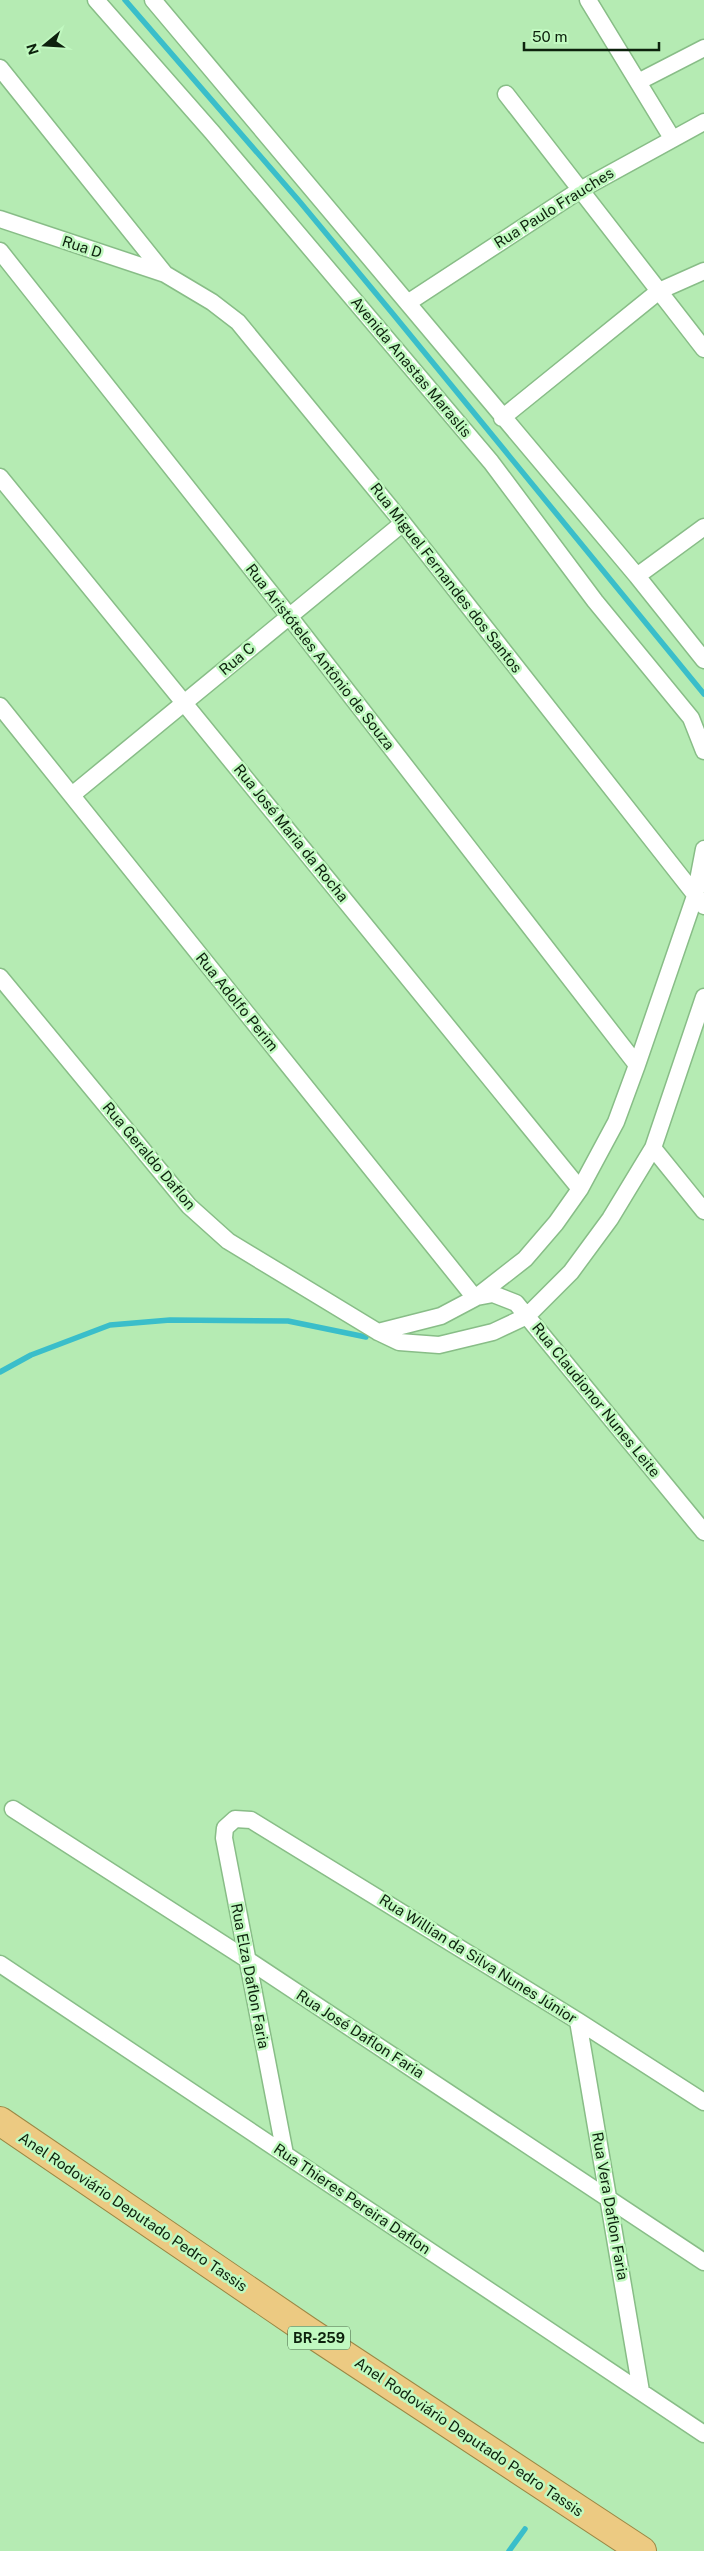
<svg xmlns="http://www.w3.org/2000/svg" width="704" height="2551" viewBox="0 0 704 2551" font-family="'Public Sans',sans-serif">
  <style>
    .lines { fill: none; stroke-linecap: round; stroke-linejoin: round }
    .stream { stroke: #3abeca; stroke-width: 5.5 }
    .minor-casing { stroke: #88bd87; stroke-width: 19 }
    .trunk-casing { stroke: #9b8744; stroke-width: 30 }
    .minor { stroke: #fff; stroke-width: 16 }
    .trunk { stroke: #ecca82; stroke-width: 28 }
    .labels { text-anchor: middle; stroke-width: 5; stroke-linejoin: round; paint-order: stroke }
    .shield { fill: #c1f9c0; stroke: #436243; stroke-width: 1 }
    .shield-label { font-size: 14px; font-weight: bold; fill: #0d220d }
    .street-label { font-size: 15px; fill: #0d220d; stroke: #c1f9c0 }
  </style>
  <rect width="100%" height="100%" fill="#b5ebb3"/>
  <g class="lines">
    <path class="stream" d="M 125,0 L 300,202 L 393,314 L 704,694
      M 0,1372 L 31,1355 L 110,1325 L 170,1320 L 288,1321 L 366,1337
      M 509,2551 L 525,2529"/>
    <g class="minor-casing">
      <path id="minor" d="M 96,0 L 212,132 L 491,462 L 595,601 L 691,718 L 704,751
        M 153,0 L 637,576 L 704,660
        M 588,0 L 672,138
        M 0,68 L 165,274
        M 638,82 L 704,48
        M 506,94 L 704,349
        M 0,219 L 165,274 L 212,302 L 238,322 L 403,523 L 704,906
        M 0,251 L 289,616 L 637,1065
        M 409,302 L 580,190 L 704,122
        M 502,418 L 659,291 L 704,271
        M 0,477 L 580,1189
        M 637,576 L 704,527
        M 0,706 L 475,1298
        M 72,795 L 403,523
        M 0,977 L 189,1206 L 228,1241 L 378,1332 L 399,1342 L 439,1345 L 493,1332 L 527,1316 L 571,1272 L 610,1219 L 653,1148 L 704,997
        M 653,1148 L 704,1211
        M 477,1297 L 493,1294 L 516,1303 L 704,1532
        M 378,1332 L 441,1316 L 475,1298 L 525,1259 L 556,1223 L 580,1189 L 616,1122 L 637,1065 L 695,896 L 704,849
        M 13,1809 L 248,1960 L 704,2262
        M 0,1964 L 704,2434
        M 578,2021 L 641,2391
        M 285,2154 L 224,1838 L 225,1828 L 235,1819 L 251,1820 L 578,2021 L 704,2102"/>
    </g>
    <g class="trunk-casing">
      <path id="trunk" d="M 0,2121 L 308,2331 L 642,2551"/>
    </g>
    <use href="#minor" class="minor"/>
    <use href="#trunk" class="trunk"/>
  </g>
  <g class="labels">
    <rect class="shield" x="288" y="2326.5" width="62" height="23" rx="4"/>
    <g class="shield-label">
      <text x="319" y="2343">BR-259</text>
    </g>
    <g class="street-label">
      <text transform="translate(554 208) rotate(-32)" y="5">Rua Paulo Frauches</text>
      <text transform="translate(82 247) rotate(18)" y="5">Rua D</text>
      <text transform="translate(411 367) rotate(50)" y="5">Avenida Anastas Maraslis</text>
      <text transform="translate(446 578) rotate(52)" y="5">Rua Miguel Fernandes dos Santos</text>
      <text transform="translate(320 657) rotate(52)" y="5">Rua Aristóteles Antônio de Souza</text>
      <text transform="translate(237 659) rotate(-40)" y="5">Rua C</text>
      <text transform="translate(291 833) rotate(51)" y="5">Rua José Maria da Rocha</text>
      <text transform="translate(237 1002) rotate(51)" y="5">Rua Adolfo Perim</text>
      <text transform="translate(149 1156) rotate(50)" y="5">Rua Geraldo Daflon</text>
      <text transform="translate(596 1400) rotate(51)" y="5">Rua Claudionor Nunes Leite</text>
      <text transform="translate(478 1959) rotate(32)" y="5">Rua Willian da Silva Nunes Júnior</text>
      <text transform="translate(250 1976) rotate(79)" y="5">Rua Elza Daflon Faria</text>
      <text transform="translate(360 2034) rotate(33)" y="5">Rua José Daflon Faria</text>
      <text transform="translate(352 2199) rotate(34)" y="5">Rua Thieres Pereira Daflon</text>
      <text transform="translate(610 2206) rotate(80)" y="5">Rua Vera Daflon Faria</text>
      <text transform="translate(133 2212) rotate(34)" y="5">Anel Rodoviário Deputado Pedro Tassis</text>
      <text transform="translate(469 2437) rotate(34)" y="5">Anel Rodoviário Deputado Pedro Tassis</text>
    </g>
  </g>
  <g transform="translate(45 45) rotate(252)" stroke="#c1f9c0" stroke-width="4" paint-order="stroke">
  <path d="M0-4L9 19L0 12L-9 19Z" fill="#0d220d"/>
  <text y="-8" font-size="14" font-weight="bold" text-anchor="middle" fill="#0d220d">N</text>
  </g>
  <path d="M524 42v8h135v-8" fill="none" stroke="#0d220d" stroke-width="2.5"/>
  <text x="532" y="42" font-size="15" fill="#0d220d" stroke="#c1f9c0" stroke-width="4" paint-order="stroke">50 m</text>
</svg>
